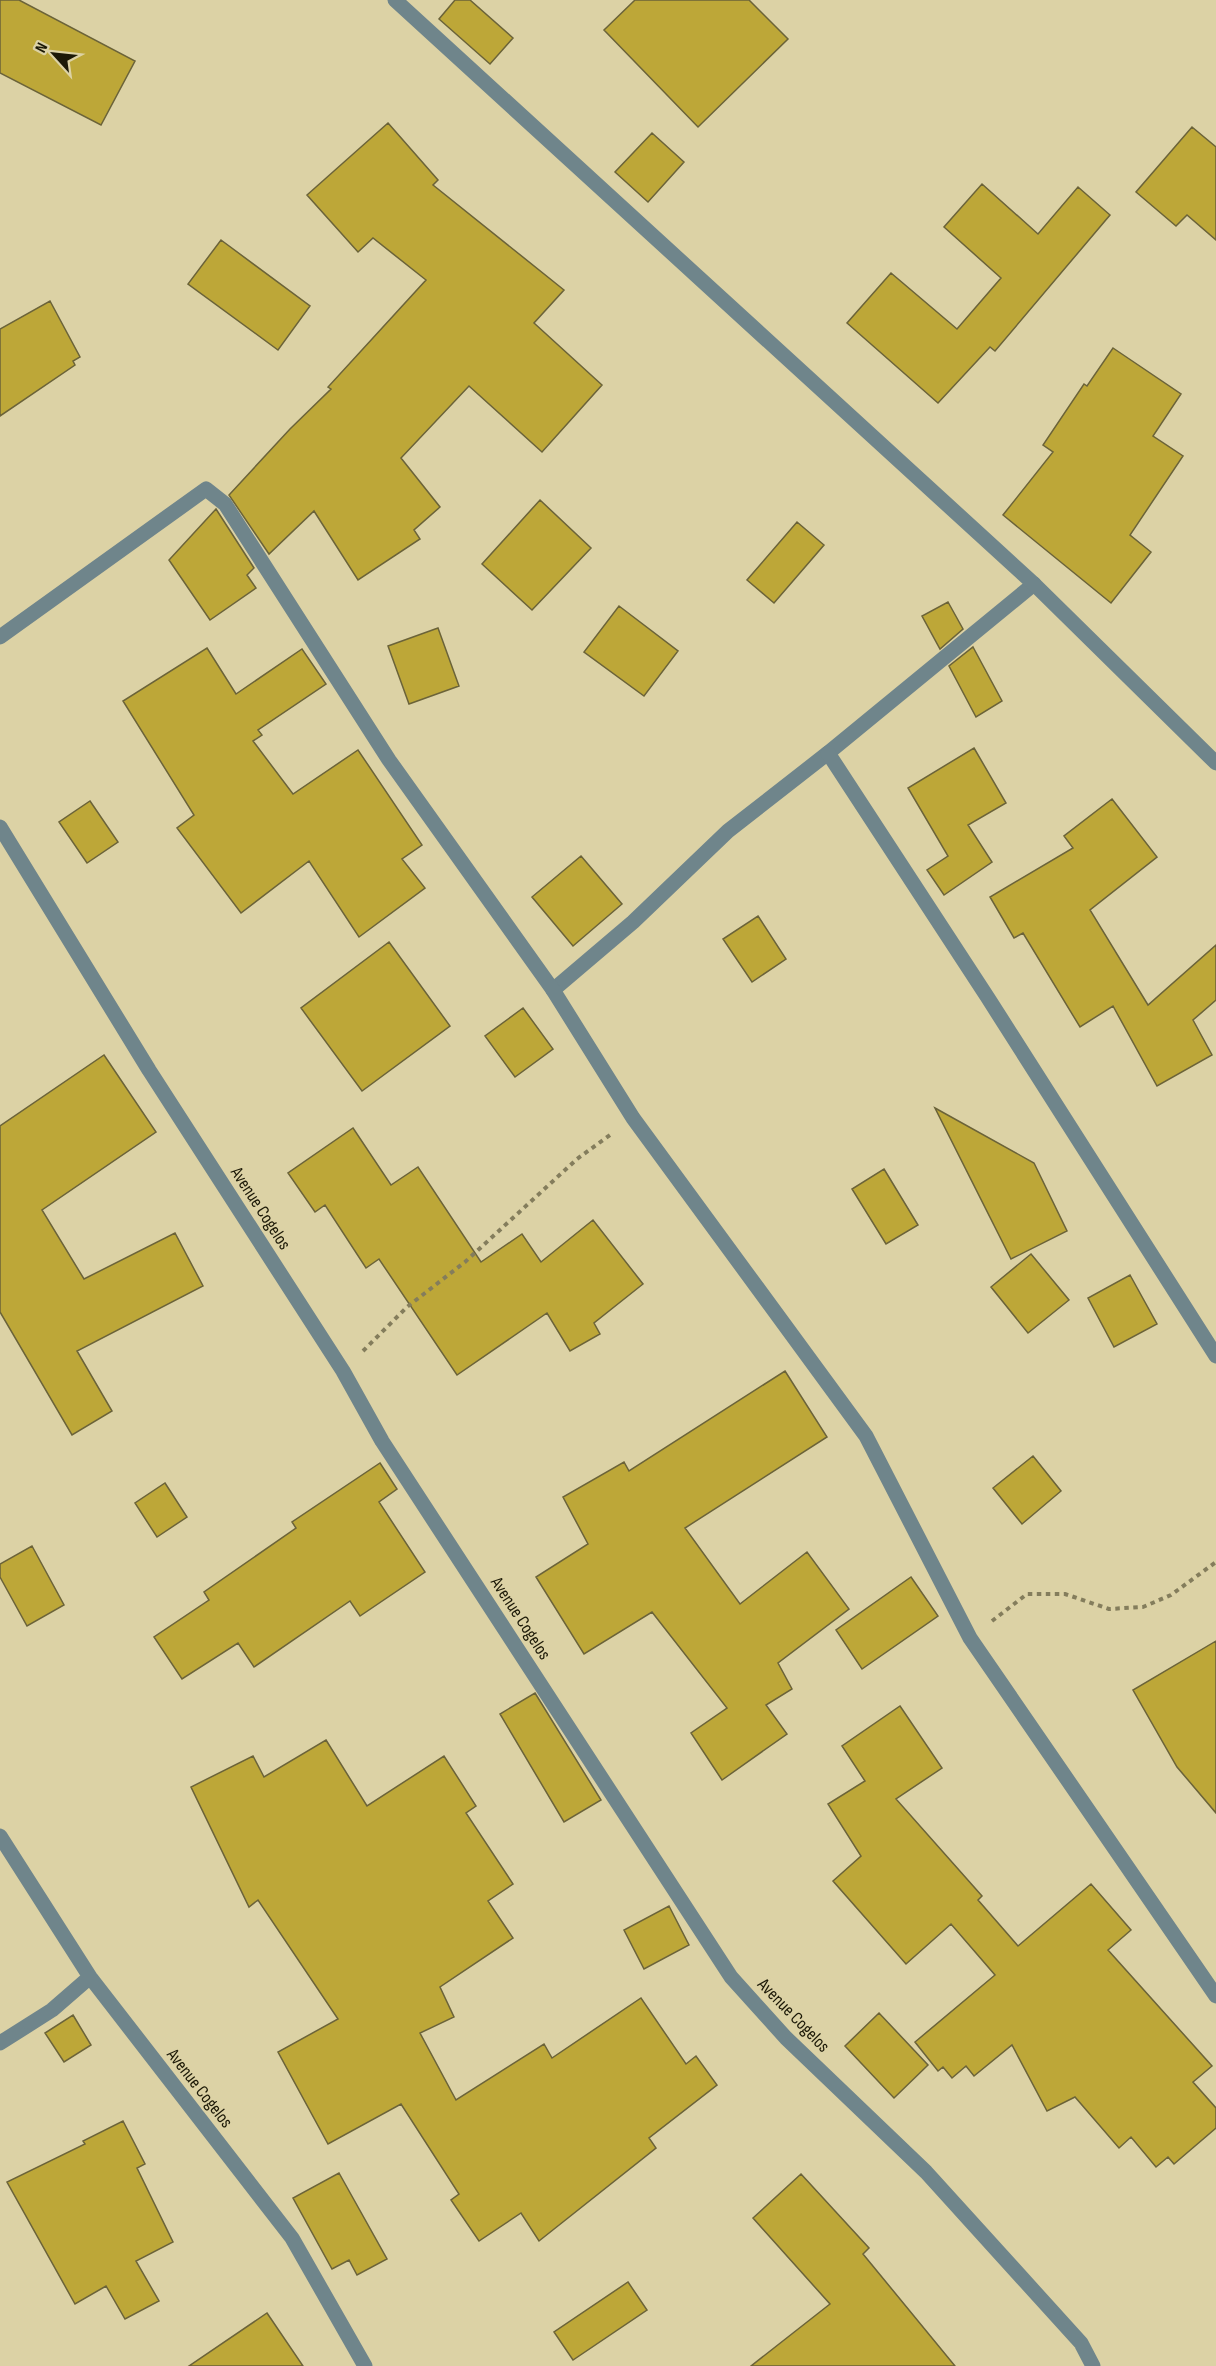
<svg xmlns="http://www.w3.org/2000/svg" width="1216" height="2366" viewBox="0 0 1216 2366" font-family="'Sofia Sans Condensed',sans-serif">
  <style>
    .building { fill: #bda738; stroke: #6b6339; stroke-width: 1.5 }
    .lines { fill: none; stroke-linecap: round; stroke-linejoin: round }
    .path { stroke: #847d5c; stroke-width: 4; stroke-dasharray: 4.5 4.5; stroke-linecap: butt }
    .lane { stroke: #6f858b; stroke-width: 15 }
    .street { stroke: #6f858b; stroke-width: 15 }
    .labels { text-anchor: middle; stroke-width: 4.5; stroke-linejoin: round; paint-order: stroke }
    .street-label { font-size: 18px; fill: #1c1907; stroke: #dcd2a5 }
  </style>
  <rect width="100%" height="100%" fill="#dcd2a5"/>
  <path class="building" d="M 0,0 L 19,0 L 135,61 L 101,125 L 0,73 Z
    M 455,0 L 470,0 L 513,38 L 490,64 L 439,19 Z
    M 635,0 L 749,0 L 788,39 L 698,127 L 604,30 Z
    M 388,123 L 438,180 L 433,185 L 564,290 L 534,323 L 602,385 L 542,452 L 469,386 L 401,458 L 440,507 L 414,530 L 420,539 L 358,580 L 314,511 L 269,554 L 229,495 L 290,429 L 331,389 L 328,387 L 426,280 L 373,238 L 358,252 L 307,195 Z
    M 1192,127 L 1216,147 L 1216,240 L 1187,215 L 1176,226 L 1136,192 Z
    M 652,133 L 684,162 L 648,202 L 615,172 Z
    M 982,184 L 1038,234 L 1078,187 L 1110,215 L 995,351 L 990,347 L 938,403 L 847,323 L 891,273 L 957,329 L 1001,278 L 944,227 Z
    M 221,240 L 310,306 L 278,350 L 188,284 Z
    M 50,301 L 80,357 L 73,361 L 75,365 L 0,416 L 0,329 Z
    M 1113,348 L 1181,394 L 1153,436 L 1183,456 L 1130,535 L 1151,552 L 1111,603 L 1003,515 L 1053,452 L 1043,445 L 1084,384 L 1087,386 Z
    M 540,500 L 591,548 L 532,610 L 482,564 Z
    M 216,509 L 254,568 L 247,575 L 256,588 L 210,620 L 169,560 Z
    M 797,522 L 824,545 L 774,603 L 747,580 Z
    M 948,602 L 963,629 L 940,649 L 922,616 Z
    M 619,606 L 678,651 L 644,696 L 584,652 Z
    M 438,628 L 459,686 L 409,704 L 388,646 Z
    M 973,647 L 1002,701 L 976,717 L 949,666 Z
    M 207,648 L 236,694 L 302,649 L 326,684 L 258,730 L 262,735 L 253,741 L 293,794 L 358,750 L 422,845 L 402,859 L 425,888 L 359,937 L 309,861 L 241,913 L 177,828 L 194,815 L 123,701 Z
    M 974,748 L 1006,803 L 968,825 L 992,862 L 944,895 L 927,870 L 948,856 L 908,788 Z
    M 1112,799 L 1157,857 L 1090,910 L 1148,1005 L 1216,945 L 1216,1000 L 1193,1020 L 1212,1055 L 1157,1086 L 1113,1006 L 1080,1027 L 1023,933 L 1014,938 L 990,897 L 1073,848 L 1064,836 Z
    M 90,801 L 118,842 L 87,863 L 59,822 Z
    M 581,856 L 622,904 L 573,946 L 532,897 Z
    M 758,916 L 786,959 L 752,982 L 723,939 Z
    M 389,942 L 450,1026 L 362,1091 L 301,1008 Z
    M 523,1008 L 553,1049 L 515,1077 L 485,1036 Z
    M 104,1055 L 156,1132 L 42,1210 L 84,1279 L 175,1233 L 203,1286 L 77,1351 L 112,1411 L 72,1435 L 0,1312 L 0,1126 Z
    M 935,1108 L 1034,1163 L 1067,1231 L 1011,1259 Z
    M 353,1128 L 391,1185 L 418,1167 L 481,1262 L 522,1234 L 541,1262 L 593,1220 L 643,1284 L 594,1323 L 600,1334 L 570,1351 L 547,1313 L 457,1375 L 379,1259 L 366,1268 L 325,1205 L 315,1212 L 288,1173 Z
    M 884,1169 L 918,1225 L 886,1244 L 852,1189 Z
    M 1031,1254 L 1069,1300 L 1028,1333 L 991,1287 Z
    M 1130,1275 L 1157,1324 L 1114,1347 L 1088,1298 Z
    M 785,1371 L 827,1437 L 685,1528 L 740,1604 L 807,1552 L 849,1609 L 778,1663 L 792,1689 L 766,1705 L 787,1734 L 722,1780 L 691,1733 L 727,1708 L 652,1612 L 584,1654 L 536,1577 L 588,1544 L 563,1497 L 624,1462 L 629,1471 Z
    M 1033,1456 L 1061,1491 L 1022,1524 L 993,1488 Z
    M 380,1463 L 397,1489 L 379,1502 L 425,1572 L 360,1616 L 350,1601 L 254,1667 L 238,1643 L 182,1679 L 154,1637 L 209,1600 L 204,1592 L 296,1528 L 292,1522 Z
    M 165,1483 L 187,1517 L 157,1537 L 135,1503 Z
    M 32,1546 L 64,1605 L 27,1626 L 0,1577 L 0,1564 Z
    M 911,1577 L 938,1616 L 862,1669 L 836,1630 Z
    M 1216,1641 L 1216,1813 L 1177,1767 L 1133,1690 Z
    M 535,1693 L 601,1800 L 564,1822 L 500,1714 Z
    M 900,1706 L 942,1768 L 896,1799 L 982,1896 L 978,1900 L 1018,1946 L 1091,1884 L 1131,1930 L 1108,1950 L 1212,2066 L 1193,2082 L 1216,2108 L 1216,2128 L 1174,2164 L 1168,2157 L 1156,2167 L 1131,2137 L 1119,2148 L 1075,2097 L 1047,2111 L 1012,2045 L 974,2076 L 966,2066 L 952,2078 L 943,2067 L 938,2071 L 915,2042 L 995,1975 L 951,1924 L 906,1964 L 833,1881 L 861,1856 L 828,1804 L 865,1781 L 842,1746 Z
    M 326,1740 L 367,1806 L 444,1756 L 476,1806 L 466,1813 L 513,1884 L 488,1901 L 513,1938 L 440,1987 L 454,2017 L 420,2033 L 456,2100 L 544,2044 L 552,2058 L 641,1998 L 686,2064 L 696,2056 L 717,2085 L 649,2138 L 656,2148 L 539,2241 L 521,2213 L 479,2241 L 451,2200 L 459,2194 L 401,2104 L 328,2144 L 278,2052 L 338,2019 L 258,1900 L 249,1907 L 191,1787 L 253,1756 L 264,1777 Z
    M 669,1906 L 689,1945 L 644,1969 L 624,1930 Z
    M 879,2013 L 928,2065 L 894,2098 L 845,2046 Z
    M 73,2015 L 91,2045 L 64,2062 L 45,2033 Z
    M 123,2121 L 145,2164 L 137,2168 L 173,2242 L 136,2261 L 159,2301 L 125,2319 L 106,2286 L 75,2304 L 7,2182 L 85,2144 L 83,2141 Z
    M 339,2173 L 387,2259 L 357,2275 L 349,2260 L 332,2269 L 293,2198 Z
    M 801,2174 L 869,2248 L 863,2254 L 955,2366 L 751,2366 L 830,2304 L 753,2218 Z
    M 628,2282 L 647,2310 L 573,2360 L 554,2332 Z
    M 267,2313 L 303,2366 L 189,2366 Z"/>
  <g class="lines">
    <path class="path" d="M 363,1351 L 407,1307 L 465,1262 L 577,1159 L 610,1135
      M 992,1621 L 1027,1594 L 1065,1594 L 1109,1609 L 1143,1607 L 1171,1595 L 1216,1562"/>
    <path class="lane" d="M 553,990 L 633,922 L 728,831 L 828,753 L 1034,584"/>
    <path class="street" d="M 395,0 L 1034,584 L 1216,763
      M 0,637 L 206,489 L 225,504 L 389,760 L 553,990 L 633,1118 L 866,1436 L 970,1638 L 1216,1996
      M 828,753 L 988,998 L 1216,1356
      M 0,827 L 149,1070 L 343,1371 L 382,1441 L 731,1977 L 786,2038 L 926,2172 L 1081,2343 L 1093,2366
      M 0,1836 L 90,1977 L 292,2238 L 365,2366
      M 0,2043 L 52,2010 L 90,1977"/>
  </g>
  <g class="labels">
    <g class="street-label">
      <text transform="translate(261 1208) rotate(57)" y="6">Avenue Cogelos</text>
      <text transform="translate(521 1618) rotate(57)" y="6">Avenue Cogelos</text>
      <text transform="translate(794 2015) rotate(46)" y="6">Avenue Cogelos</text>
      <text transform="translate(200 2088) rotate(52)" y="6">Avenue Cogelos</text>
    </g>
  </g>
  <g transform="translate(54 54) rotate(297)" stroke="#dcd2a5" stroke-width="4.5" paint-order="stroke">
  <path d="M0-4.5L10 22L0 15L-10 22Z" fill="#1c1907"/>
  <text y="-9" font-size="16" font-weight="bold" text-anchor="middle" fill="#1c1907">N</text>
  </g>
</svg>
